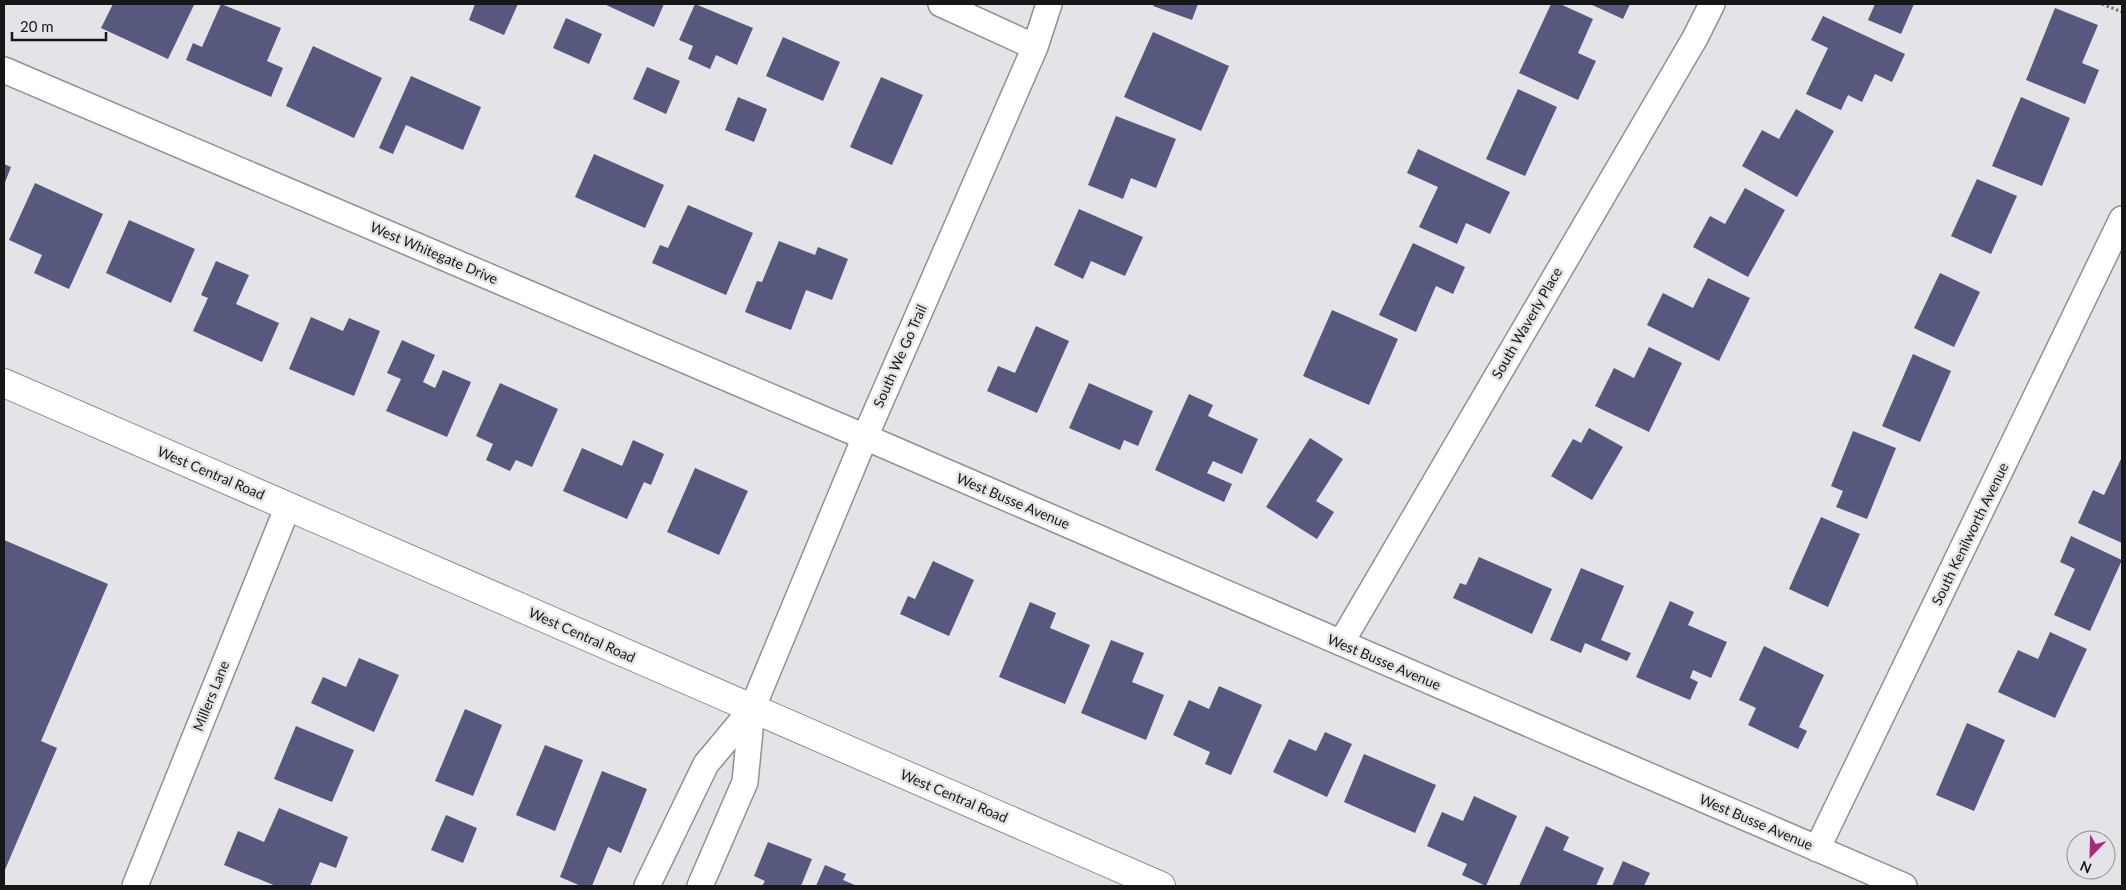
<svg xmlns="http://www.w3.org/2000/svg" width="2126" height="890" viewBox="0 0 2126 890" font-family="Lato,sans-serif">
  <style>
    .building { fill: #56597d }
    .lines { fill: none; stroke-linecap: round; stroke-linejoin: round }
    .minor-casing { stroke: #8f9093; stroke-width: 28 }
    .secondary-casing { stroke: #8f9093; stroke-width: 30 }
    .path { stroke: #767779; stroke-width: 3; stroke-dasharray: 2.5 2.5; stroke-linecap: butt }
    .minor { stroke: #fff; stroke-width: 25 }
    .secondary { stroke: #fff; stroke-width: 28 }
    .labels { text-anchor: middle; stroke-width: 5; stroke-linejoin: round; paint-order: stroke }
    .street-label { font-size: 14px; fill: #161718; stroke: #e4e4e8 }
  </style>
  <rect width="100%" height="100%" fill="#e4e4e8"/>
  <path class="building" d="M 113,4 L 190,4 L 194,5 L 168,59 L 101,28 Z
    M 221,4 L 281,28 L 267,61 L 283,68 L 271,97 L 186,60 L 193,43 L 202,47 Z
    M 475,4 L 518,4 L 504,35 L 469,20 Z
    M 604,4 L 664,4 L 654,27 Z
    M 695,4 L 753,28 L 737,65 L 716,55 L 710,69 L 688,59 L 693,46 L 679,40 Z
    M 1154,4 L 1198,4 L 1192,20 L 1153,6 Z
    M 1551,4 L 1560,4 L 1593,19 L 1578,53 L 1596,61 L 1578,100 L 1519,73 Z
    M 1590,4 L 1630,4 L 1623,19 Z
    M 1875,4 L 1914,4 L 1901,34 L 1868,20 Z
    M 2055,8 L 2098,25 L 2082,63 L 2099,70 L 2085,104 L 2026,80 Z
    M 1823,16 L 1905,54 L 1892,82 L 1875,74 L 1862,102 L 1848,95 L 1841,110 L 1806,94 L 1828,48 L 1811,40 Z
    M 566,18 L 602,34 L 589,64 L 553,48 Z
    M 1153,32 L 1229,66 L 1201,131 L 1124,97 Z
    M 783,37 L 840,62 L 823,101 L 766,76 Z
    M 313,46 L 382,78 L 354,138 L 286,106 Z
    M 647,67 L 680,81 L 666,114 L 633,99 Z
    M 411,76 L 481,107 L 463,150 L 406,125 L 393,154 L 379,148 Z
    M 881,77 L 923,95 L 892,165 L 850,147 Z
    M 1518,89 L 1557,107 L 1525,176 L 1486,159 Z
    M 738,97 L 767,109 L 754,142 L 725,130 Z
    M 2021,97 L 2070,118 L 2042,186 L 1992,166 Z
    M 1796,109 L 1834,131 L 1797,197 L 1742,166 L 1762,130 L 1779,139 Z
    M 1116,116 L 1176,139 L 1156,188 L 1131,178 L 1123,199 L 1088,185 Z
    M 1418,149 L 1510,192 L 1490,234 L 1466,223 L 1457,244 L 1419,227 L 1438,187 L 1407,173 Z
    M 594,154 L 664,185 L 645,228 L 575,197 Z
    M 4,164 L 11,167 L 4,185 Z
    M 1977,179 L 2017,196 L 1991,254 L 1951,236 Z
    M 35,183 L 103,214 L 69,289 L 34,273 L 42,255 L 9,240 Z
    M 1745,188 L 1785,210 L 1748,277 L 1693,247 L 1710,216 L 1725,224 Z
    M 688,205 L 753,233 L 726,295 L 652,263 L 660,245 L 668,248 Z
    M 1079,209 L 1143,237 L 1125,276 L 1091,261 L 1083,279 L 1054,265 Z
    M 129,220 L 195,249 L 171,303 L 106,273 Z
    M 779,241 L 815,255 L 818,247 L 848,259 L 832,300 L 806,290 L 791,330 L 745,312 L 757,281 L 762,282 Z
    M 1413,243 L 1465,267 L 1453,294 L 1436,286 L 1416,332 L 1379,315 Z
    M 216,261 L 249,275 L 236,304 L 279,323 L 262,362 L 193,331 L 208,298 L 201,295 Z
    M 1940,273 L 1980,292 L 1954,347 L 1914,328 Z
    M 1708,278 L 1750,298 L 1719,361 L 1647,325 L 1663,293 L 1693,308 Z
    M 1332,310 L 1398,339 L 1369,405 L 1303,376 Z
    M 311,317 L 343,331 L 349,318 L 380,331 L 354,396 L 289,369 Z
    M 1036,326 L 1069,341 L 1037,413 L 987,391 L 998,366 L 1015,373 Z
    M 402,340 L 435,355 L 423,382 L 435,388 L 443,370 L 471,382 L 447,437 L 386,411 L 401,379 L 387,373 Z
    M 1649,347 L 1682,363 L 1649,432 L 1595,406 L 1614,368 L 1634,378 Z
    M 1913,354 L 1951,371 L 1920,442 L 1882,426 Z
    M 500,383 L 558,409 L 532,467 L 516,460 L 510,471 L 486,460 L 493,444 L 476,436 Z
    M 1089,383 L 1153,411 L 1138,446 L 1124,440 L 1120,450 L 1069,428 Z
    M 1189,394 L 1213,405 L 1208,416 L 1258,439 L 1242,474 L 1213,461 L 1207,473 L 1232,484 L 1224,502 L 1155,470 Z
    M 1589,428 L 1623,447 L 1592,500 L 1551,476 L 1573,439 L 1581,443 Z
    M 1853,431 L 1896,448 L 1867,519 L 1836,507 L 1843,491 L 1831,486 Z
    M 1310,438 L 1343,459 L 1316,501 L 1334,512 L 1317,539 L 1266,507 Z
    M 633,440 L 664,454 L 651,485 L 644,482 L 627,519 L 563,491 L 582,448 L 622,466 Z
    M 2121,459 L 2122,460 L 2122,543 L 2078,523 L 2093,490 L 2104,495 Z
    M 695,468 L 748,491 L 719,555 L 667,532 Z
    M 1821,517 L 1860,534 L 1828,607 L 1789,589 Z
    M 2071,536 L 2122,560 L 2090,631 L 2054,615 L 2075,569 L 2060,562 Z
    M 4,540 L 108,584 L 41,741 L 57,748 L 4,872 Z
    M 1479,557 L 1552,589 L 1532,634 L 1453,598 L 1460,583 L 1466,585 Z
    M 933,561 L 974,580 L 949,636 L 900,614 L 908,596 L 915,599 Z
    M 1581,568 L 1624,586 L 1601,640 L 1631,653 L 1627,661 L 1585,643 L 1581,653 L 1550,640 Z
    M 1670,601 L 1694,612 L 1688,625 L 1727,642 L 1711,678 L 1693,670 L 1690,678 L 1698,682 L 1690,700 L 1636,677 Z
    M 1030,602 L 1056,613 L 1050,628 L 1090,645 L 1065,704 L 999,677 Z
    M 2050,632 L 2087,649 L 2055,718 L 1998,692 L 2018,650 L 2038,659 Z
    M 1111,640 L 1144,653 L 1132,682 L 1164,695 L 1146,740 L 1081,713 Z
    M 1764,646 L 1824,675 L 1799,727 L 1807,731 L 1798,749 L 1748,725 L 1756,708 L 1739,700 Z
    M 359,658 L 399,675 L 374,732 L 311,703 L 323,677 L 346,687 Z
    M 1219,686 L 1262,705 L 1231,775 L 1205,764 L 1210,752 L 1173,735 L 1189,700 L 1209,709 Z
    M 465,709 L 502,725 L 473,796 L 435,781 Z
    M 1967,723 L 2005,740 L 1974,811 L 1936,795 Z
    M 296,726 L 354,750 L 332,802 L 274,779 Z
    M 1325,732 L 1352,744 L 1327,797 L 1273,772 L 1289,739 L 1316,751 Z
    M 545,745 L 583,760 L 555,831 L 516,815 Z
    M 1364,754 L 1436,785 L 1415,833 L 1344,802 Z
    M 602,771 L 647,789 L 621,853 L 608,847 L 592,886 L 581,886 L 560,877 Z
    M 1474,796 L 1517,816 L 1486,886 L 1462,875 L 1467,864 L 1427,846 L 1442,812 L 1463,821 Z
    M 279,808 L 348,837 L 336,868 L 320,862 L 310,886 L 276,886 L 224,865 L 238,831 L 264,842 Z
    M 446,815 L 477,828 L 463,863 L 431,850 Z
    M 1546,826 L 1569,837 L 1563,850 L 1604,868 L 1596,886 L 1519,886 Z
    M 768,842 L 812,859 L 801,886 L 762,886 L 765,881 L 754,876 Z
    M 1623,861 L 1650,873 L 1644,886 L 1612,886 Z
    M 825,865 L 846,874 L 843,880 L 857,886 L 816,886 Z"/>
  <g class="lines">
    <g class="minor-casing">
      <path id="minor" d="M 941,4 L 1035,47
        M 4,70 L 865,437 L 1904,886
        M 1341,643 L 1695,38 L 1712,4
        M 1817,849 L 2122,219
        M 135,886 L 288,506
        M 647,886 L 706,764 L 752,709
        M 700,886 L 745,782 L 752,709 L 865,437 L 1035,47 L 1049,4"/>
    </g>
    <g class="secondary-casing">
      <path id="secondary" d="M 4,383 L 1161,886"/>
    </g>
    <path class="path" d="M 2102,4 L 2122,12"/>
    <use href="#minor" class="minor"/>
    <use href="#secondary" class="secondary"/>
  </g>
  <g class="labels">
    <g class="street-label">
      <text transform="translate(434 253) rotate(23)" y="5">West Whitegate Drive</text>
      <text transform="translate(1527 323) rotate(-60)" y="5">South Waverly Place</text>
      <text transform="translate(900 356) rotate(-66)" y="5">South We Go Trail</text>
      <text transform="translate(211 473) rotate(23)" y="5">West Central Road</text>
      <text transform="translate(1013 501) rotate(23)" y="5">West Busse Avenue</text>
      <text transform="translate(1970 534) rotate(-64)" y="5">South Kenilworth Avenue</text>
      <text transform="translate(582 635) rotate(24)" y="5">West Central Road</text>
      <text transform="translate(1384 662) rotate(23)" y="5">West Busse Avenue</text>
      <text transform="translate(211 696) rotate(-68)" y="5">Millers Lane</text>
      <text transform="translate(954 796) rotate(23)" y="5">West Central Road</text>
      <text transform="translate(1756 822) rotate(23)" y="5">West Busse Avenue</text>
    </g>
  </g>
  <rect width="2126" height="890" fill="none" stroke="#161718" stroke-width="10"/>
  <g transform="translate(2091 855) rotate(203)"><circle r="24" fill="#e4e4e8" stroke="#929295"/>
  <path d="M0-4L9 19L0 12L-9 19Z" fill="#a72a7c"/>
  <text y="-8" font-size="14" font-weight="bold" text-anchor="middle" fill="#161718">N</text>
  </g>
  <path d="M12 32v8h94v-8" fill="none" stroke="#161718" stroke-width="2.5"/>
  <text x="20" y="32" font-size="15" fill="#161718" stroke="#e4e4e8" stroke-width="4" paint-order="stroke">20 m</text>
</svg>
